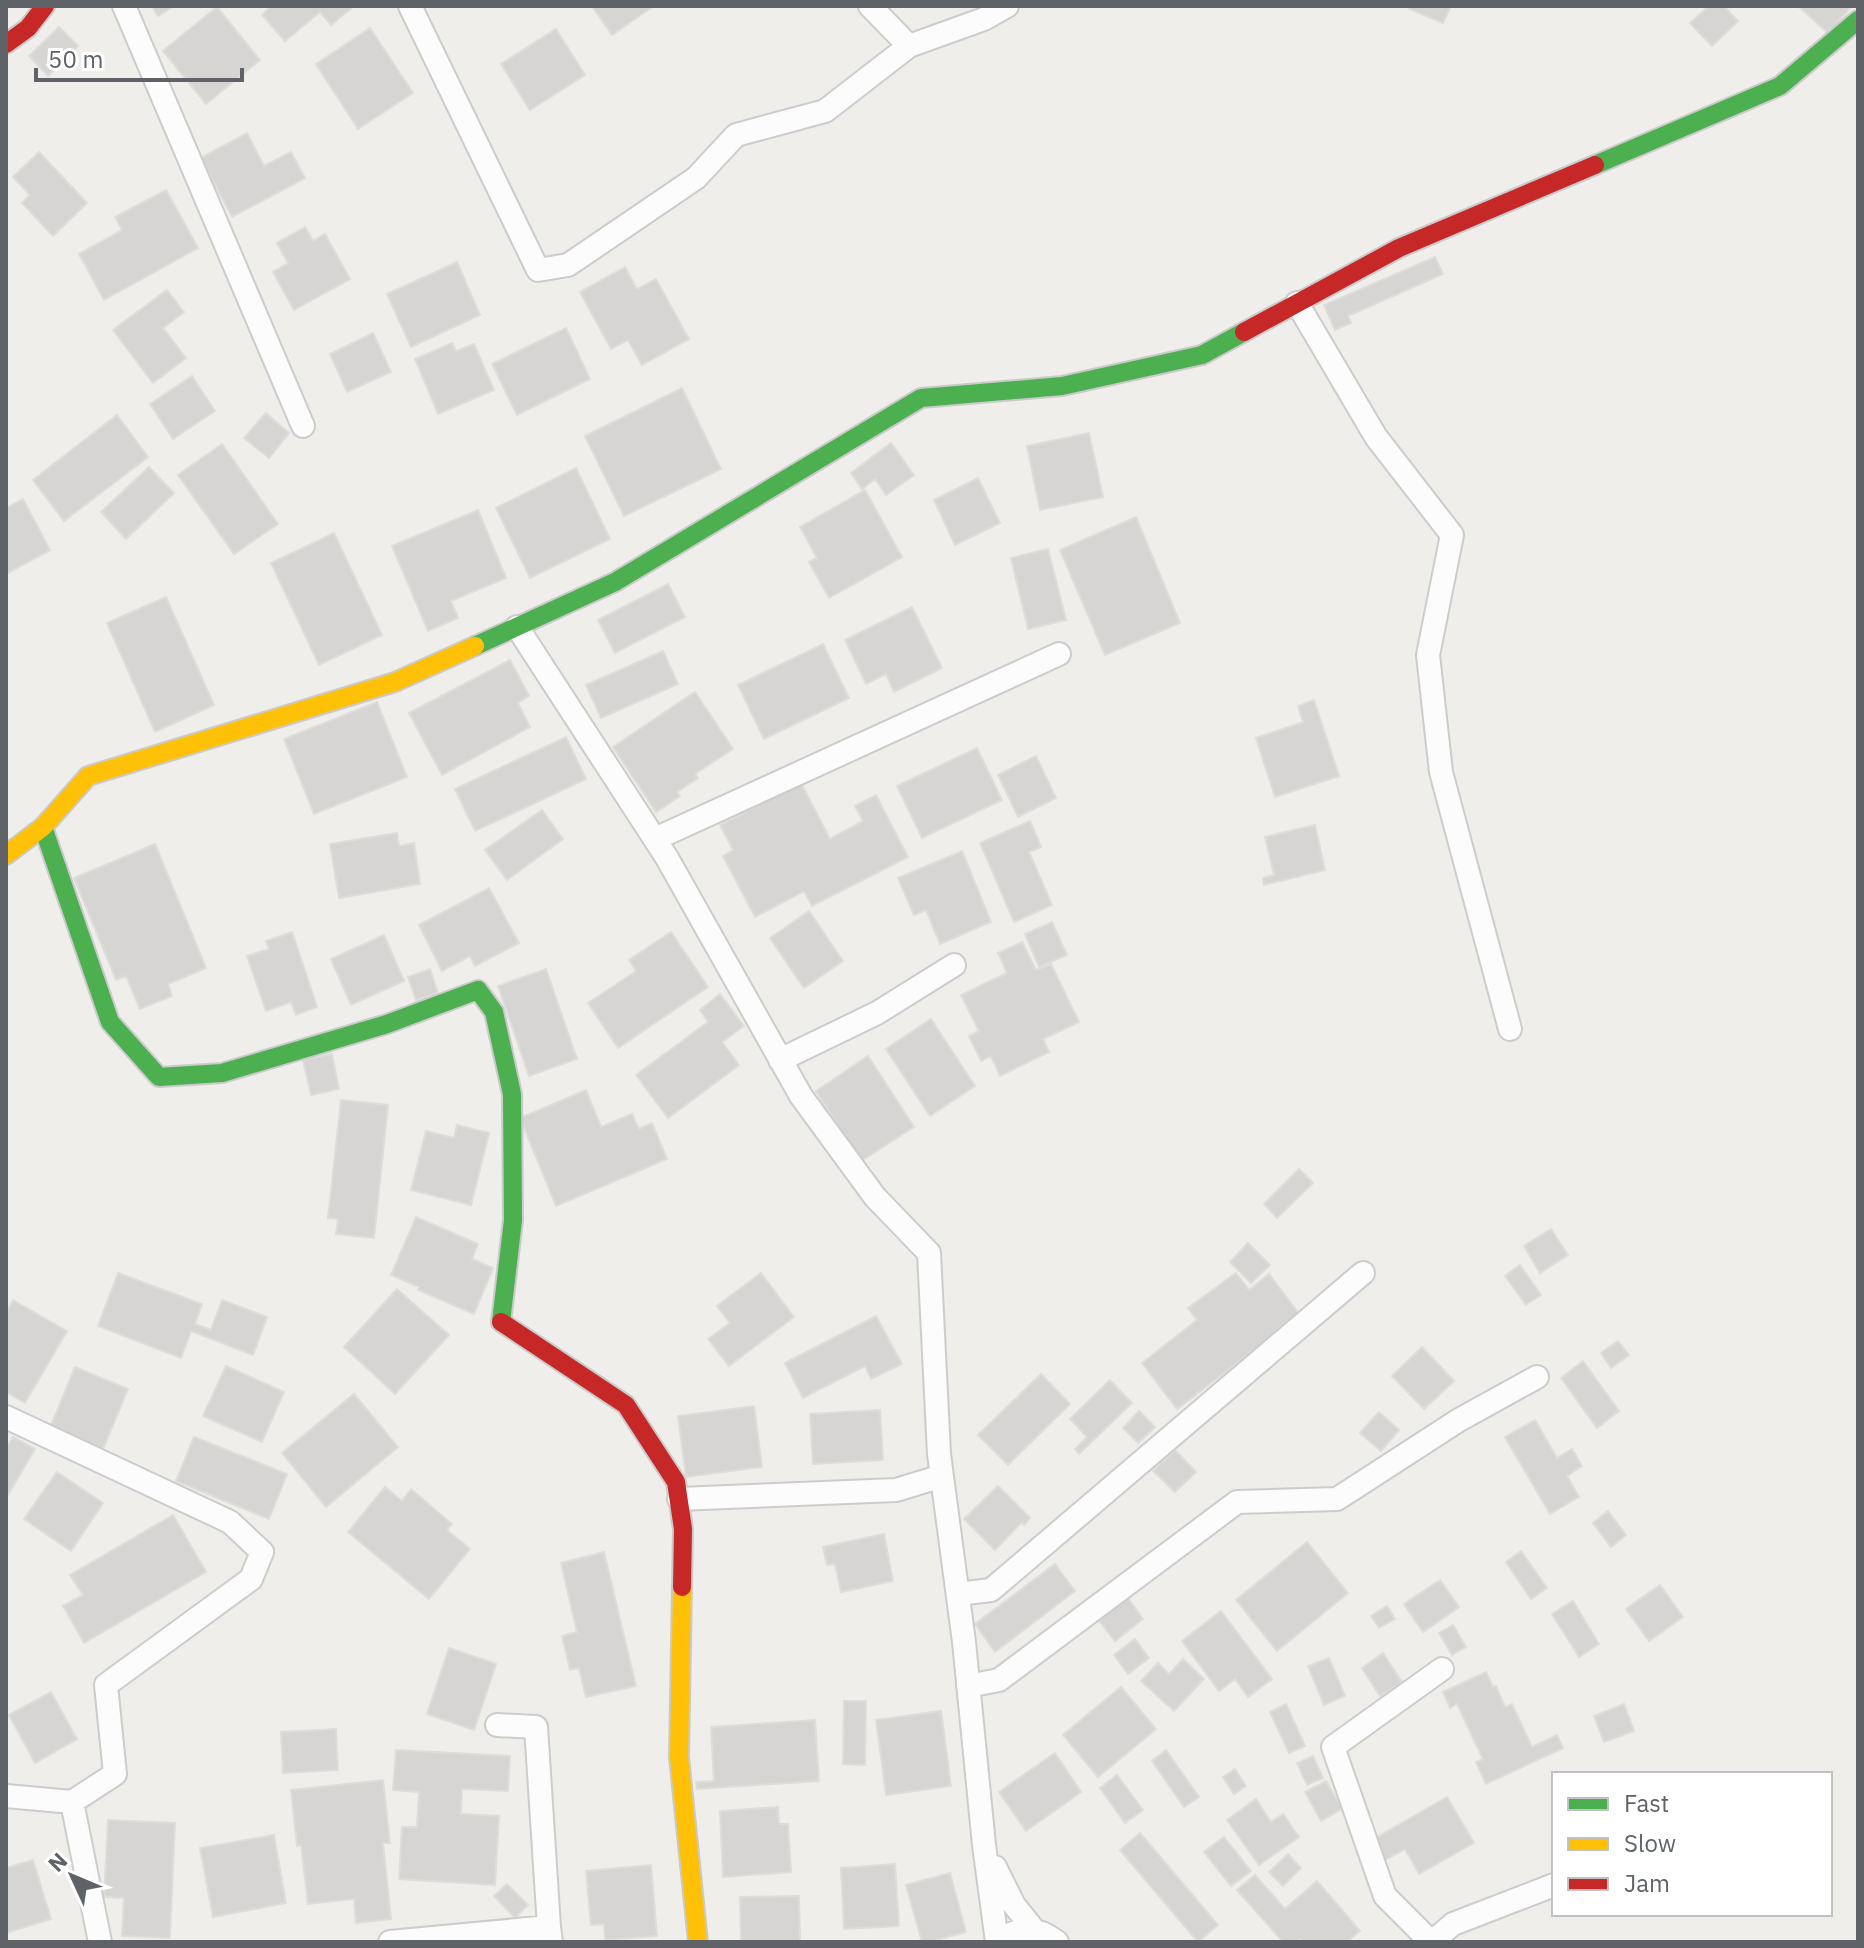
<svg xmlns="http://www.w3.org/2000/svg" width="1864" height="1948" viewBox="0 0 1864 1948" font-family="'IBM Plex Sans',sans-serif">
  <style>
    .building { fill: #d6d5d3; stroke: #deddd9; stroke-width: 2 }
    .lines { fill: none; stroke-linecap: round; stroke-linejoin: round }
    .street-casing { stroke: #cbcccc; stroke-width: 26 }
    .fast-casing { stroke: #cacacb; stroke-width: 22 }
    .slow-casing { stroke: #cacacb; stroke-width: 22 }
    .jam-casing { stroke: #cacacb; stroke-width: 22 }
    .street { stroke: #fdfcfc; stroke-width: 22 }
    .fast { stroke: #4caf50; stroke-width: 18 }
    .slow { stroke: #ffc107; stroke-width: 18 }
    .jam { stroke: #c62828; stroke-width: 18 }
  </style>
  <rect width="100%" height="100%" fill="#efeeea"/>
  <path class="building" d="M 152,6 L 174,6 L 158,16 Z
    M 269,6 L 354,6 L 331,25 L 320,12 L 285,41 L 262,15 L 270,7 Z
    M 592,6 L 654,6 L 612,35 Z
    M 1410,6 L 1451,6 L 1443,23 L 1409,9 Z
    M 1709,6 L 1724,6 L 1738,21 L 1712,46 L 1690,23 Z
    M 1798,6 L 1852,6 L 1828,33 Z
    M 217,7 L 260,60 L 206,104 L 163,51 Z
    M 59,27 L 78,46 L 48,76 L 29,56 Z
    M 370,28 L 413,93 L 358,129 L 316,64 Z
    M 556,29 L 585,75 L 530,110 L 501,64 Z
    M 247,133 L 264,166 L 291,152 L 305,178 L 232,217 L 201,158 Z
    M 39,152 L 87,203 L 53,236 L 22,203 L 30,195 L 13,177 Z
    M 166,190 L 198,248 L 104,300 L 79,254 L 122,230 L 115,217 Z
    M 305,227 L 313,241 L 325,234 L 350,279 L 294,310 L 273,272 L 288,263 L 277,243 Z
    M 1435,257 L 1443,274 L 1348,316 L 1351,323 L 1335,330 L 1324,305 Z
    M 457,262 L 480,315 L 411,347 L 387,294 Z
    M 625,267 L 637,289 L 656,279 L 689,339 L 642,365 L 628,340 L 611,349 L 580,292 Z
    M 167,290 L 184,312 L 163,328 L 186,358 L 153,383 L 113,330 Z
    M 566,328 L 590,379 L 517,415 L 492,364 Z
    M 373,333 L 391,372 L 347,392 L 330,354 Z
    M 452,343 L 456,351 L 474,344 L 494,390 L 438,414 L 415,359 Z
    M 192,376 L 215,411 L 173,439 L 150,404 Z
    M 682,388 L 721,469 L 624,516 L 585,436 Z
    M 266,413 L 289,433 L 269,458 L 244,438 Z
    M 117,415 L 148,457 L 64,521 L 33,480 Z
    M 1089,433 L 1103,497 L 1040,510 L 1027,446 Z
    M 891,443 L 914,475 L 886,495 L 875,479 L 862,489 L 851,473 Z
    M 222,444 L 278,524 L 234,554 L 178,475 Z
    M 149,467 L 174,493 L 126,539 L 101,512 Z
    M 576,468 L 610,539 L 530,578 L 496,508 Z
    M 978,478 L 1000,523 L 955,545 L 934,500 Z
    M 865,490 L 902,557 L 829,598 L 809,562 L 817,558 L 800,527 Z
    M 23,499 L 50,550 L 6,574 L 6,508 Z
    M 478,510 L 506,578 L 451,601 L 458,618 L 428,631 L 392,546 Z
    M 1136,517 L 1180,623 L 1105,655 L 1060,550 Z
    M 334,533 L 382,635 L 319,665 L 271,563 Z
    M 1048,549 L 1066,620 L 1028,629 L 1011,558 Z
    M 668,584 L 685,617 L 615,653 L 598,620 Z
    M 166,597 L 214,705 L 155,732 L 107,623 Z
    M 912,607 L 942,668 L 894,692 L 886,674 L 866,684 L 845,640 Z
    M 823,644 L 849,698 L 764,739 L 738,685 Z
    M 663,651 L 678,684 L 601,718 L 586,685 Z
    M 510,660 L 529,696 L 518,703 L 530,727 L 442,775 L 409,713 Z
    M 695,692 L 733,749 L 695,774 L 698,778 L 677,792 L 680,796 L 656,812 L 613,747 Z
    M 1314,700 L 1339,776 L 1275,797 L 1256,738 L 1303,722 L 1298,706 Z
    M 377,702 L 407,777 L 314,814 L 284,739 Z
    M 566,737 L 586,779 L 475,831 L 455,789 Z
    M 977,748 L 1002,800 L 922,838 L 897,786 Z
    M 1036,756 L 1056,798 L 1018,817 L 998,775 Z
    M 801,783 L 830,839 L 863,821 L 855,806 L 876,795 L 908,857 L 812,906 L 804,891 L 755,917 L 723,856 L 733,850 L 720,825 Z
    M 542,810 L 563,839 L 507,880 L 485,850 Z
    M 1030,821 L 1041,847 L 1029,852 L 1052,905 L 1014,922 L 980,843 Z
    M 1315,825 L 1325,870 L 1264,885 L 1263,878 L 1274,875 L 1265,837 Z
    M 397,833 L 399,846 L 414,843 L 420,884 L 339,898 L 330,844 Z
    M 155,844 L 206,968 L 168,984 L 172,996 L 140,1009 L 126,976 L 116,980 L 74,878 Z
    M 962,851 L 991,922 L 940,944 L 926,910 L 914,915 L 898,878 Z
    M 489,888 L 519,943 L 475,966 L 470,956 L 442,971 L 419,925 Z
    M 809,911 L 843,961 L 804,988 L 770,938 Z
    M 1052,922 L 1067,955 L 1039,967 L 1025,934 Z
    M 292,932 L 317,1007 L 296,1015 L 291,1002 L 266,1011 L 247,956 L 269,949 L 266,941 Z
    M 671,932 L 708,987 L 618,1048 L 588,1003 L 636,971 L 629,960 Z
    M 384,935 L 404,981 L 351,1005 L 331,959 Z
    M 1022,942 L 1036,970 L 1051,964 L 1079,1022 L 1043,1039 L 1049,1052 L 1000,1076 L 991,1056 L 981,1061 L 969,1036 L 979,1031 L 961,995 L 1007,973 L 998,953 Z
    M 430,969 L 438,993 L 416,1000 L 408,977 Z
    M 546,969 L 577,1059 L 529,1076 L 498,986 Z
    M 720,994 L 744,1026 L 722,1042 L 739,1065 L 668,1118 L 636,1075 L 708,1022 L 700,1010 Z
    M 931,1019 L 975,1086 L 930,1116 L 886,1049 Z
    M 332,1054 L 339,1089 L 311,1095 L 303,1060 Z
    M 868,1056 L 914,1127 L 861,1161 L 816,1091 Z
    M 586,1090 L 601,1127 L 632,1114 L 639,1129 L 652,1123 L 667,1159 L 556,1206 L 520,1118 Z
    M 341,1100 L 388,1105 L 374,1238 L 336,1234 L 338,1219 L 328,1218 Z
    M 457,1125 L 489,1133 L 471,1205 L 411,1190 L 426,1131 L 454,1138 Z
    M 1299,1169 L 1313,1183 L 1277,1218 L 1264,1204 Z
    M 416,1217 L 478,1244 L 472,1259 L 493,1268 L 474,1314 L 418,1290 L 419,1287 L 391,1275 Z
    M 1551,1229 L 1568,1255 L 1540,1273 L 1524,1246 Z
    M 1248,1243 L 1270,1265 L 1251,1283 L 1230,1262 Z
    M 1520,1265 L 1541,1295 L 1526,1305 L 1505,1276 Z
    M 118,1273 L 202,1304 L 195,1324 L 211,1330 L 222,1300 L 267,1317 L 253,1355 L 191,1331 L 181,1358 L 98,1326 Z
    M 761,1273 L 794,1317 L 729,1366 L 708,1339 L 730,1323 L 717,1306 Z
    M 1236,1273 L 1249,1290 L 1269,1274 L 1300,1315 L 1177,1409 L 1142,1363 L 1197,1320 L 1188,1308 Z
    M 397,1289 L 449,1335 L 395,1394 L 344,1347 Z
    M 13,1300 L 67,1331 L 25,1403 L 6,1392 L 6,1313 Z
    M 876,1316 L 902,1364 L 871,1379 L 865,1366 L 803,1398 L 785,1363 Z
    M 1618,1341 L 1629,1355 L 1611,1368 L 1601,1353 Z
    M 1422,1347 L 1454,1381 L 1424,1409 L 1392,1376 Z
    M 1583,1361 L 1619,1411 L 1597,1428 L 1561,1378 Z
    M 226,1366 L 284,1392 L 262,1442 L 203,1416 Z
    M 75,1367 L 128,1389 L 103,1449 L 50,1428 Z
    M 1041,1374 L 1070,1404 L 1008,1465 L 978,1435 Z
    M 1110,1380 L 1132,1403 L 1079,1454 L 1075,1449 L 1087,1437 L 1070,1419 Z
    M 354,1394 L 398,1447 L 326,1507 L 282,1453 Z
    M 754,1406 L 762,1467 L 686,1477 L 678,1416 Z
    M 880,1410 L 883,1460 L 813,1464 L 810,1414 Z
    M 1139,1411 L 1155,1427 L 1138,1443 L 1123,1428 Z
    M 1379,1412 L 1399,1430 L 1381,1451 L 1360,1433 Z
    M 1535,1420 L 1557,1458 L 1572,1449 L 1582,1466 L 1567,1476 L 1579,1497 L 1550,1514 L 1505,1437 Z
    M 13,1437 L 35,1449 L 6,1498 L 6,1448 Z
    M 194,1437 L 287,1474 L 269,1519 L 176,1481 Z
    M 1175,1450 L 1196,1472 L 1175,1492 L 1153,1471 Z
    M 57,1472 L 103,1503 L 71,1551 L 24,1519 Z
    M 998,1486 L 1030,1518 L 1024,1525 L 1022,1522 L 995,1550 L 964,1519 Z
    M 385,1487 L 402,1501 L 411,1489 L 452,1524 L 447,1530 L 470,1549 L 429,1599 L 348,1532 Z
    M 1608,1511 L 1626,1535 L 1611,1547 L 1593,1523 Z
    M 173,1515 L 206,1572 L 84,1643 L 63,1606 L 83,1595 L 70,1575 Z
    M 884,1534 L 893,1581 L 841,1592 L 835,1564 L 827,1565 L 823,1547 Z
    M 1307,1542 L 1348,1593 L 1277,1651 L 1236,1600 Z
    M 1521,1551 L 1547,1588 L 1531,1599 L 1506,1562 Z
    M 604,1552 L 636,1686 L 586,1697 L 579,1668 L 570,1670 L 562,1636 L 577,1632 L 561,1563 Z
    M 1055,1564 L 1075,1591 L 995,1652 L 975,1624 Z
    M 1440,1580 L 1459,1607 L 1423,1632 L 1404,1604 Z
    M 1660,1585 L 1683,1617 L 1649,1641 L 1626,1609 Z
    M 1125,1594 L 1143,1619 L 1115,1641 L 1096,1617 Z
    M 1573,1601 L 1599,1644 L 1579,1657 L 1552,1614 Z
    M 1387,1606 L 1395,1619 L 1379,1628 L 1371,1616 Z
    M 1221,1611 L 1272,1679 L 1248,1697 L 1235,1679 L 1219,1691 L 1182,1641 Z
    M 1453,1625 L 1466,1647 L 1452,1655 L 1439,1633 Z
    M 1135,1639 L 1149,1658 L 1128,1674 L 1114,1655 Z
    M 449,1648 L 496,1664 L 474,1730 L 427,1714 Z
    M 1383,1653 L 1402,1682 L 1380,1696 L 1362,1668 Z
    M 1329,1658 L 1345,1696 L 1324,1705 L 1308,1666 Z
    M 1183,1659 L 1204,1679 L 1174,1711 L 1141,1681 L 1158,1663 L 1169,1674 Z
    M 1486,1672 L 1493,1687 L 1496,1686 L 1505,1707 L 1512,1704 L 1532,1747 L 1557,1735 L 1563,1748 L 1486,1784 L 1476,1762 L 1483,1759 L 1457,1704 L 1450,1708 L 1443,1692 Z
    M 1121,1687 L 1156,1729 L 1098,1777 L 1063,1735 Z
    M 51,1692 L 77,1739 L 35,1763 L 9,1715 Z
    M 844,1701 L 866,1701 L 865,1765 L 843,1764 Z
    M 1286,1704 L 1305,1746 L 1289,1753 L 1270,1712 Z
    M 1624,1704 L 1634,1731 L 1604,1742 L 1594,1716 Z
    M 941,1711 L 951,1786 L 886,1795 L 876,1720 Z
    M 815,1720 L 819,1781 L 697,1789 L 696,1782 L 714,1781 L 711,1727 Z
    M 336,1729 L 338,1770 L 283,1773 L 281,1732 Z
    M 396,1750 L 510,1756 L 508,1791 L 462,1789 L 461,1814 L 499,1816 L 495,1885 L 399,1879 L 402,1827 L 417,1827 L 419,1792 L 393,1790 Z
    M 1166,1750 L 1199,1797 L 1184,1807 L 1152,1761 Z
    M 1055,1753 L 1081,1792 L 1026,1831 L 999,1792 Z
    M 1313,1756 L 1323,1778 L 1307,1785 L 1297,1763 Z
    M 1235,1769 L 1246,1786 L 1234,1794 L 1223,1777 Z
    M 1117,1775 L 1143,1810 L 1125,1823 L 1100,1788 Z
    M 383,1780 L 390,1843 L 383,1843 L 391,1919 L 356,1923 L 354,1899 L 308,1904 L 301,1845 L 297,1846 L 291,1790 Z
    M 1326,1781 L 1342,1809 L 1321,1821 L 1305,1792 Z
    M 1447,1797 L 1474,1843 L 1419,1874 L 1405,1849 L 1385,1860 L 1374,1839 Z
    M 1256,1799 L 1271,1822 L 1283,1814 L 1299,1837 L 1259,1865 L 1227,1820 Z
    M 778,1807 L 779,1824 L 788,1824 L 791,1872 L 723,1877 L 720,1811 Z
    M 108,1820 L 175,1823 L 170,1938 L 122,1936 L 124,1898 L 104,1897 Z
    M 1140,1833 L 1218,1925 L 1198,1942 L 1120,1850 Z
    M 274,1835 L 286,1903 L 213,1917 L 200,1848 Z
    M 1224,1837 L 1251,1871 L 1231,1886 L 1204,1852 Z
    M 1288,1854 L 1301,1868 L 1283,1886 L 1269,1872 Z
    M 33,1860 L 51,1919 L 6,1933 L 6,1868 Z
    M 895,1864 L 899,1926 L 844,1929 L 841,1868 Z
    M 651,1865 L 657,1936 L 605,1940 L 604,1924 L 591,1925 L 586,1871 Z
    M 950,1873 L 966,1932 L 929,1942 L 922,1942 L 906,1885 Z
    M 1255,1875 L 1285,1909 L 1317,1881 L 1360,1931 L 1347,1942 L 1302,1942 L 1300,1939 L 1296,1942 L 1283,1942 L 1237,1890 Z
    M 507,1884 L 528,1905 L 515,1918 L 494,1896 Z
    M 799,1896 L 800,1942 L 741,1942 L 740,1897 Z"/>
  <g class="lines">
    <g class="street-casing">
      <path id="street" d="M 124,6 L 303,426
        M 410,6 L 538,270 L 568,265 L 696,178 L 736,135 L 825,111 L 909,46 L 984,19 L 1007,6
        M 870,6 L 909,46
        M 1297,303 L 1376,437 L 1452,535 L 1428,655 L 1441,772 L 1510,1029
        M 517,627 L 667,858 L 801,1096 L 875,1197 L 929,1253 L 939,1454 L 964,1642 L 984,1845 L 997,1942
        M 655,839 L 1059,654
        M 780,1060 L 877,1013 L 954,965
        M 6,1417 L 230,1522 L 262,1552 L 251,1579 L 106,1685 L 115,1774 L 72,1802
        M 679,1499 L 896,1490 L 942,1476
        M 958,1594 L 991,1590 L 1363,1273
        M 968,1686 L 999,1680 L 1237,1502 L 1337,1499 L 1459,1420 L 1537,1377
        M 497,1725 L 536,1727 L 549,1927
        M 6,1796 L 72,1802 L 100,1942
        M 995,1867 L 1014,1905 L 1034,1930
        M 390,1942 L 549,1927 L 551,1942
        M 997,1942 C 1019,1926 1036,1926 1057,1942
        M 1431,1942 L 1385,1896 L 1333,1747 L 1442,1669
        M 1432,1942 L 1453,1924 L 1554,1885"/>
    </g>
    <g class="fast-casing">
      <path id="fast" d="M 1595,165 L 1780,86 L 1858,20
        M 475,646 L 615,582 L 921,398 L 1062,386 L 1202,355 L 1244,332
        M 43,827 L 110,1022 L 159,1077 L 222,1073 L 387,1024 L 478,990 L 494,1012 L 512,1094 L 513,1220 L 501,1322"/>
    </g>
    <g class="slow-casing">
      <path id="slow" d="M 6,855 L 43,827 L 88,776 L 395,682 L 475,646
        M 682,1587 L 679,1757 L 698,1942"/>
    </g>
    <g class="jam-casing">
      <path id="jam" d="M 6,44 L 28,28 L 45,6
        M 1244,332 L 1399,248 L 1595,165
        M 501,1322 L 626,1405 L 676,1482 L 683,1529 L 682,1587"/>
    </g>
    <use href="#street" class="street"/>
    <use href="#fast" class="fast"/>
    <use href="#slow" class="slow"/>
    <use href="#jam" class="jam"/>
  </g>
  <rect width="1864" height="1948" fill="none" stroke="#5f6368" stroke-width="16"/>
  <rect x="1552" y="1772" width="280" height="144" fill="#ffffff" stroke="#bfc1c3" stroke-width="2"/>
  <rect x="1568" y="1798" width="40" height="12" fill="#4caf50" stroke="#bfc1c3" stroke-width="2"/>
  <text x="1624" y="1812" font-size="24" fill="#5f6368">Fast</text>
  <rect x="1568" y="1838" width="40" height="12" fill="#ffc107" stroke="#bfc1c3" stroke-width="2"/>
  <text x="1624" y="1852" font-size="24" fill="#5f6368">Slow</text>
  <rect x="1568" y="1878" width="40" height="12" fill="#c62828" stroke="#bfc1c3" stroke-width="2"/>
  <text x="1624" y="1892" font-size="24" fill="#5f6368">Jam</text>
  <g transform="translate(72 1876) rotate(314)" stroke="#ffffff" stroke-width="6" paint-order="stroke">
  <path d="M0-6L14 30L0 20L-14 30Z" fill="#5f6368"/>
  <text y="-12" font-size="22" font-weight="bold" text-anchor="middle" fill="#5f6368">N</text>
  </g>
  <path d="M36 68v12h206v-12" fill="none" stroke="#5f6368" stroke-width="4"/>
  <text x="48" y="68" font-size="24" fill="#5f6368" stroke="#ffffff" stroke-width="6" paint-order="stroke">50 m</text>
</svg>
